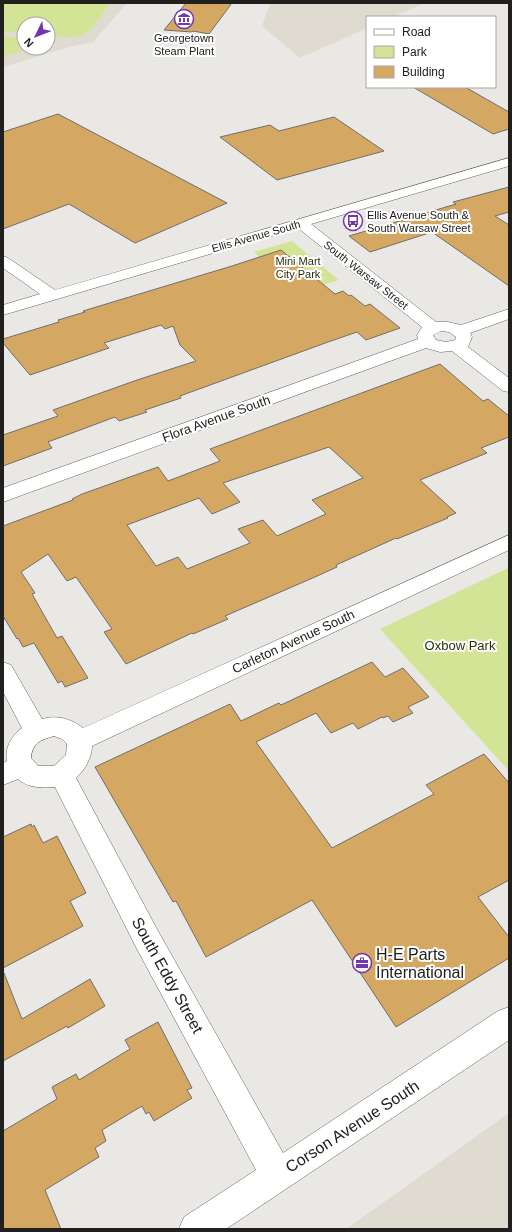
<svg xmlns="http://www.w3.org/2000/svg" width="512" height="1232" viewBox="0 0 512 1232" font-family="Arial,sans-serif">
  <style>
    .built { fill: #e0dbd0; fill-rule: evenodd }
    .green { fill: #d3e497 }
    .building { fill: #d4a762; stroke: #716e6b; fill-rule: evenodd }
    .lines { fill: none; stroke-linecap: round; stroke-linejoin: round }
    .minor-casing { stroke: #64625e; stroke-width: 1 }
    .minor { fill: #fff; fill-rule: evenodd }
    .labels { text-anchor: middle; stroke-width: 4; stroke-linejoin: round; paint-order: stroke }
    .far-poi-label { font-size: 11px; fill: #21201f; stroke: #fff }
    .far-street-label { font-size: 11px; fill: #21201f; stroke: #fff }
    .far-park-label { font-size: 11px; fill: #2a300e; stroke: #fff }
    .street-label { font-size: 13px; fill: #21201f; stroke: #fff }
    .park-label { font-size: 13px; fill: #2a300e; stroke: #fff }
    .near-poi-label { font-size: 16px; fill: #21201f; stroke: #fff; text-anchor: start }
    .near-street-label { font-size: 16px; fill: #21201f; stroke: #fff }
  </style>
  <rect width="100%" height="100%" fill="#eae8e4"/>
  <path class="built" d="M 3,3 L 127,3 L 93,42 L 69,47 L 3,67 ZM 24,24 L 48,24 L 48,48 L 24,48 Z
    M 270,3 L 431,3 L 423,4 L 393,17 L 367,17 L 367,28 L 300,58 L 262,26 Z
    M 509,1113 L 509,1229 L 346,1229 Z"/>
  <path class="green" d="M 3,3 L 110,3 C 104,12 93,30 83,35 C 76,39 56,36 48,35 L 48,24 L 24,24 L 24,33 L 3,31 Z
    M 3,36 L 24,38 L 24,48 L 31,48 L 3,56 Z
    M 292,241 L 339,280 L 300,292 L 254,252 Z
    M 508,568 L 509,568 L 509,771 L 380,629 Z"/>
  <path class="building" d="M 186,3 L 232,3 L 209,34 L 193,31 L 192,32 L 164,30 Z
    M 413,87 L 465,87 L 509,112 L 509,129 L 493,134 Z
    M 58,114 L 227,203 L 135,243 L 69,204 L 3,229 L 3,132 Z
    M 334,117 L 384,151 L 277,180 L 220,137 L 270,125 L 279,131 Z
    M 509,187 L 509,212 L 495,216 L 509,225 L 509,286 L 432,232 L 370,252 L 349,236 L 456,204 L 453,202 Z
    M 281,250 L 335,294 L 343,291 L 349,296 L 351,295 L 365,306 L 370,304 L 400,328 L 366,340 L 357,332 L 328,342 L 180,396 L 181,398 L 145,410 L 147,412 L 119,421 L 115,417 L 48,442 L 52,448 L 3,466 L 3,435 L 58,416 L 53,410 L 137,380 L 196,361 L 180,345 L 173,326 L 165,329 L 161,325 L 104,343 L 109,348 L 30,375 L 3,343 L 3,339 L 59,322 L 58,320 L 85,312 L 83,311 L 232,266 Z
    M 440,364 L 483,401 L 488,399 L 509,416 L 509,437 L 481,448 L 487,453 L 420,480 L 456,513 L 447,517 L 448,518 L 397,539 L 396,538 L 345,561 L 336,565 L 337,567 L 315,577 L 225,616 L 228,619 L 193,634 L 192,633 L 126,664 L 104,632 L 112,629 L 76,577 L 67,581 L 48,554 L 21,572 L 35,593 L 32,594 L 57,638 L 62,636 L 88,678 L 65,687 L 62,681 L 58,683 L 34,643 L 23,647 L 18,638 L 17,639 L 3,616 L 3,526 L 73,500 L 72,499 L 82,494 L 158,467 L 168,481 L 220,461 L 210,449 ZM 329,447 L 363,478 L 312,500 L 326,514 L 277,536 L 263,520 L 238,529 L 250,543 L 187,569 L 178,557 L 156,566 L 127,525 L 199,498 L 212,514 L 240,502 L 223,483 Z
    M 372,662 L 385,677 L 403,668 L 429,697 L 408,707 L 413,713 L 393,722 L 388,716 L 383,718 L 382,717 L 358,729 L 353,723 L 331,733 L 316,713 L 256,742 L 332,848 L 434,794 L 426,785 L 484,754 L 509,783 L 509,880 L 478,897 L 509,937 L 509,958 L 396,1027 L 312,900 L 206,957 L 176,901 L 173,902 L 95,767 L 230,704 L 241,721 L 279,703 L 281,705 Z
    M 31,824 L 32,827 L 34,825 L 43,843 L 57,836 L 86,893 L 70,901 L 83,926 L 3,968 L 3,837 Z
    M 3,973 L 4,973 L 22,1019 L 90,979 L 105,1006 L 68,1028 L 67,1026 L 3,1061 Z
    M 158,1022 L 192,1088 L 187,1090 L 192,1098 L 154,1121 L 149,1112 L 146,1114 L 142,1106 L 102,1130 L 106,1141 L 95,1148 L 99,1157 L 45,1190 L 61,1229 L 3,1229 L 3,1131 L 57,1099 L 52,1087 L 76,1074 L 79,1080 L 130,1049 L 125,1040 Z"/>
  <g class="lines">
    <g class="minor-casing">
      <path id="minor" d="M 509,158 L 509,166 L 311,224 L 436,322 L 448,322 L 461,325 L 509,309 L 509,319 L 470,333 L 472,337 L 468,347 L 509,378 L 509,392 L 503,391 L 452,351 L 440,352 L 426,348 L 3,502 L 3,488 L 418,339 L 417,335 L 422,327 L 298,228 L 3,315 L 3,305 L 40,294 L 3,268 L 3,256 L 8,258 L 55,290 ZM 441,331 L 449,332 L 456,337 L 455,340 L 446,342 L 436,340 L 433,335 Z
        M 509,535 L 509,550 L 92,746 C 92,757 85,770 76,778 L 158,931 L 283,1153 L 498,1011 L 509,1007 L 509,1040 L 226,1229 L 179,1229 L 184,1217 L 256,1170 L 138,951 L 55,787 C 42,788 28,788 18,779 L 3,785 L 3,763 L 7,761 C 4,749 12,735 22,728 L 3,692 L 3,662 L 11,665 L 42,719 C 57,715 70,718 83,728 ZM 54,736 L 62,739 L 67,744 L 66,755 L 54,766 L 38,766 L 31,758 C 32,743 40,740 54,736 Z"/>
    </g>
    <use href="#minor" class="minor"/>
  </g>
  <defs>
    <g id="museum-ring" transform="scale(1)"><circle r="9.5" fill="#fff" stroke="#7436ab" stroke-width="1.5"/><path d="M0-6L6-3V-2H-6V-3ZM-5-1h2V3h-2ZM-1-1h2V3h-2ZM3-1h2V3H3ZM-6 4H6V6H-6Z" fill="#7436ab"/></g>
    <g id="bus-ring" transform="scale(1)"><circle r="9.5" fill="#fff" stroke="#7436ab" stroke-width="1.5"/><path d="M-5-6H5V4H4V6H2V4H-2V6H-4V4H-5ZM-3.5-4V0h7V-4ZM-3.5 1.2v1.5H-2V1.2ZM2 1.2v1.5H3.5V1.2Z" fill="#7436ab"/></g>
    <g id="office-ring" transform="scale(1)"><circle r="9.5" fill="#fff" stroke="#7436ab" stroke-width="1.5"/><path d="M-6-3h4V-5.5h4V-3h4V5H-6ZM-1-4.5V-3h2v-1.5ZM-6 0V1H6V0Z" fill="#7436ab"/></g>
  </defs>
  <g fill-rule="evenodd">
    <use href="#museum-ring" x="184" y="19"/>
    <use href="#bus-ring" x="353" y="221"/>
    <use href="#office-ring" x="362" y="963"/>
  </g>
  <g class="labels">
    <g class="far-poi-label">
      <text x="184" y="42">Georgetown<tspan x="184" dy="13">Steam Plant</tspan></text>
      <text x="367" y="219" text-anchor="start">Ellis Avenue South &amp;<tspan x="367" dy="13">South Warsaw Street</tspan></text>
    </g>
    <g class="far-street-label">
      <text transform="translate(256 236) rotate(-16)" y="4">Ellis Avenue South</text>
      <text transform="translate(366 275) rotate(38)" y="4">South Warsaw Street</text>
    </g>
    <g class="far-park-label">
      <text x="298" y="265">Mini Mart<tspan x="298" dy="13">City Park</tspan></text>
    </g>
    <g class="street-label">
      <text transform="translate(216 418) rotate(-20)" y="5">Flora Avenue South</text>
      <text transform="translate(293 641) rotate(-25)" y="5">Carleton Avenue South</text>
    </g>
    <g class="park-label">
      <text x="460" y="650">Oxbow Park</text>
    </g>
    <g class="near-poi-label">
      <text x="376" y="960">H-E Parts<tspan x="376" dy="18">International</tspan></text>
    </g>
    <g class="near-street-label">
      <text transform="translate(168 975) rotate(61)" y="6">South Eddy Street</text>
      <text transform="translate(352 1126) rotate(-33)" y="6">Corson Avenue South</text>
    </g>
  </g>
  <rect width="512" height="1232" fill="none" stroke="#21201f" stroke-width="8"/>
  <rect x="366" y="16" width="130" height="72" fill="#ffffff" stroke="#a6a6a5"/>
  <rect x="374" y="29" width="20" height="6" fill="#ffffff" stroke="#a6a6a5"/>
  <text x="402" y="36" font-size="12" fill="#21201f">Road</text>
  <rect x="374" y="46" width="20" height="12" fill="#d3e497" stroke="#a6a6a5"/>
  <text x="402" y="56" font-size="12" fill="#21201f">Park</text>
  <rect x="374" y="66" width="20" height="12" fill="#d4a762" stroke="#a6a6a5"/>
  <text x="402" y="76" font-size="12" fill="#21201f">Building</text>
  <g transform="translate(36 36) rotate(227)"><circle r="19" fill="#ffffff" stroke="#a6a6a5"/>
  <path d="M0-3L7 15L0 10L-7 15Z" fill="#7436ab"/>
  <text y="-6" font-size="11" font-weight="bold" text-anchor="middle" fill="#21201f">N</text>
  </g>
</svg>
